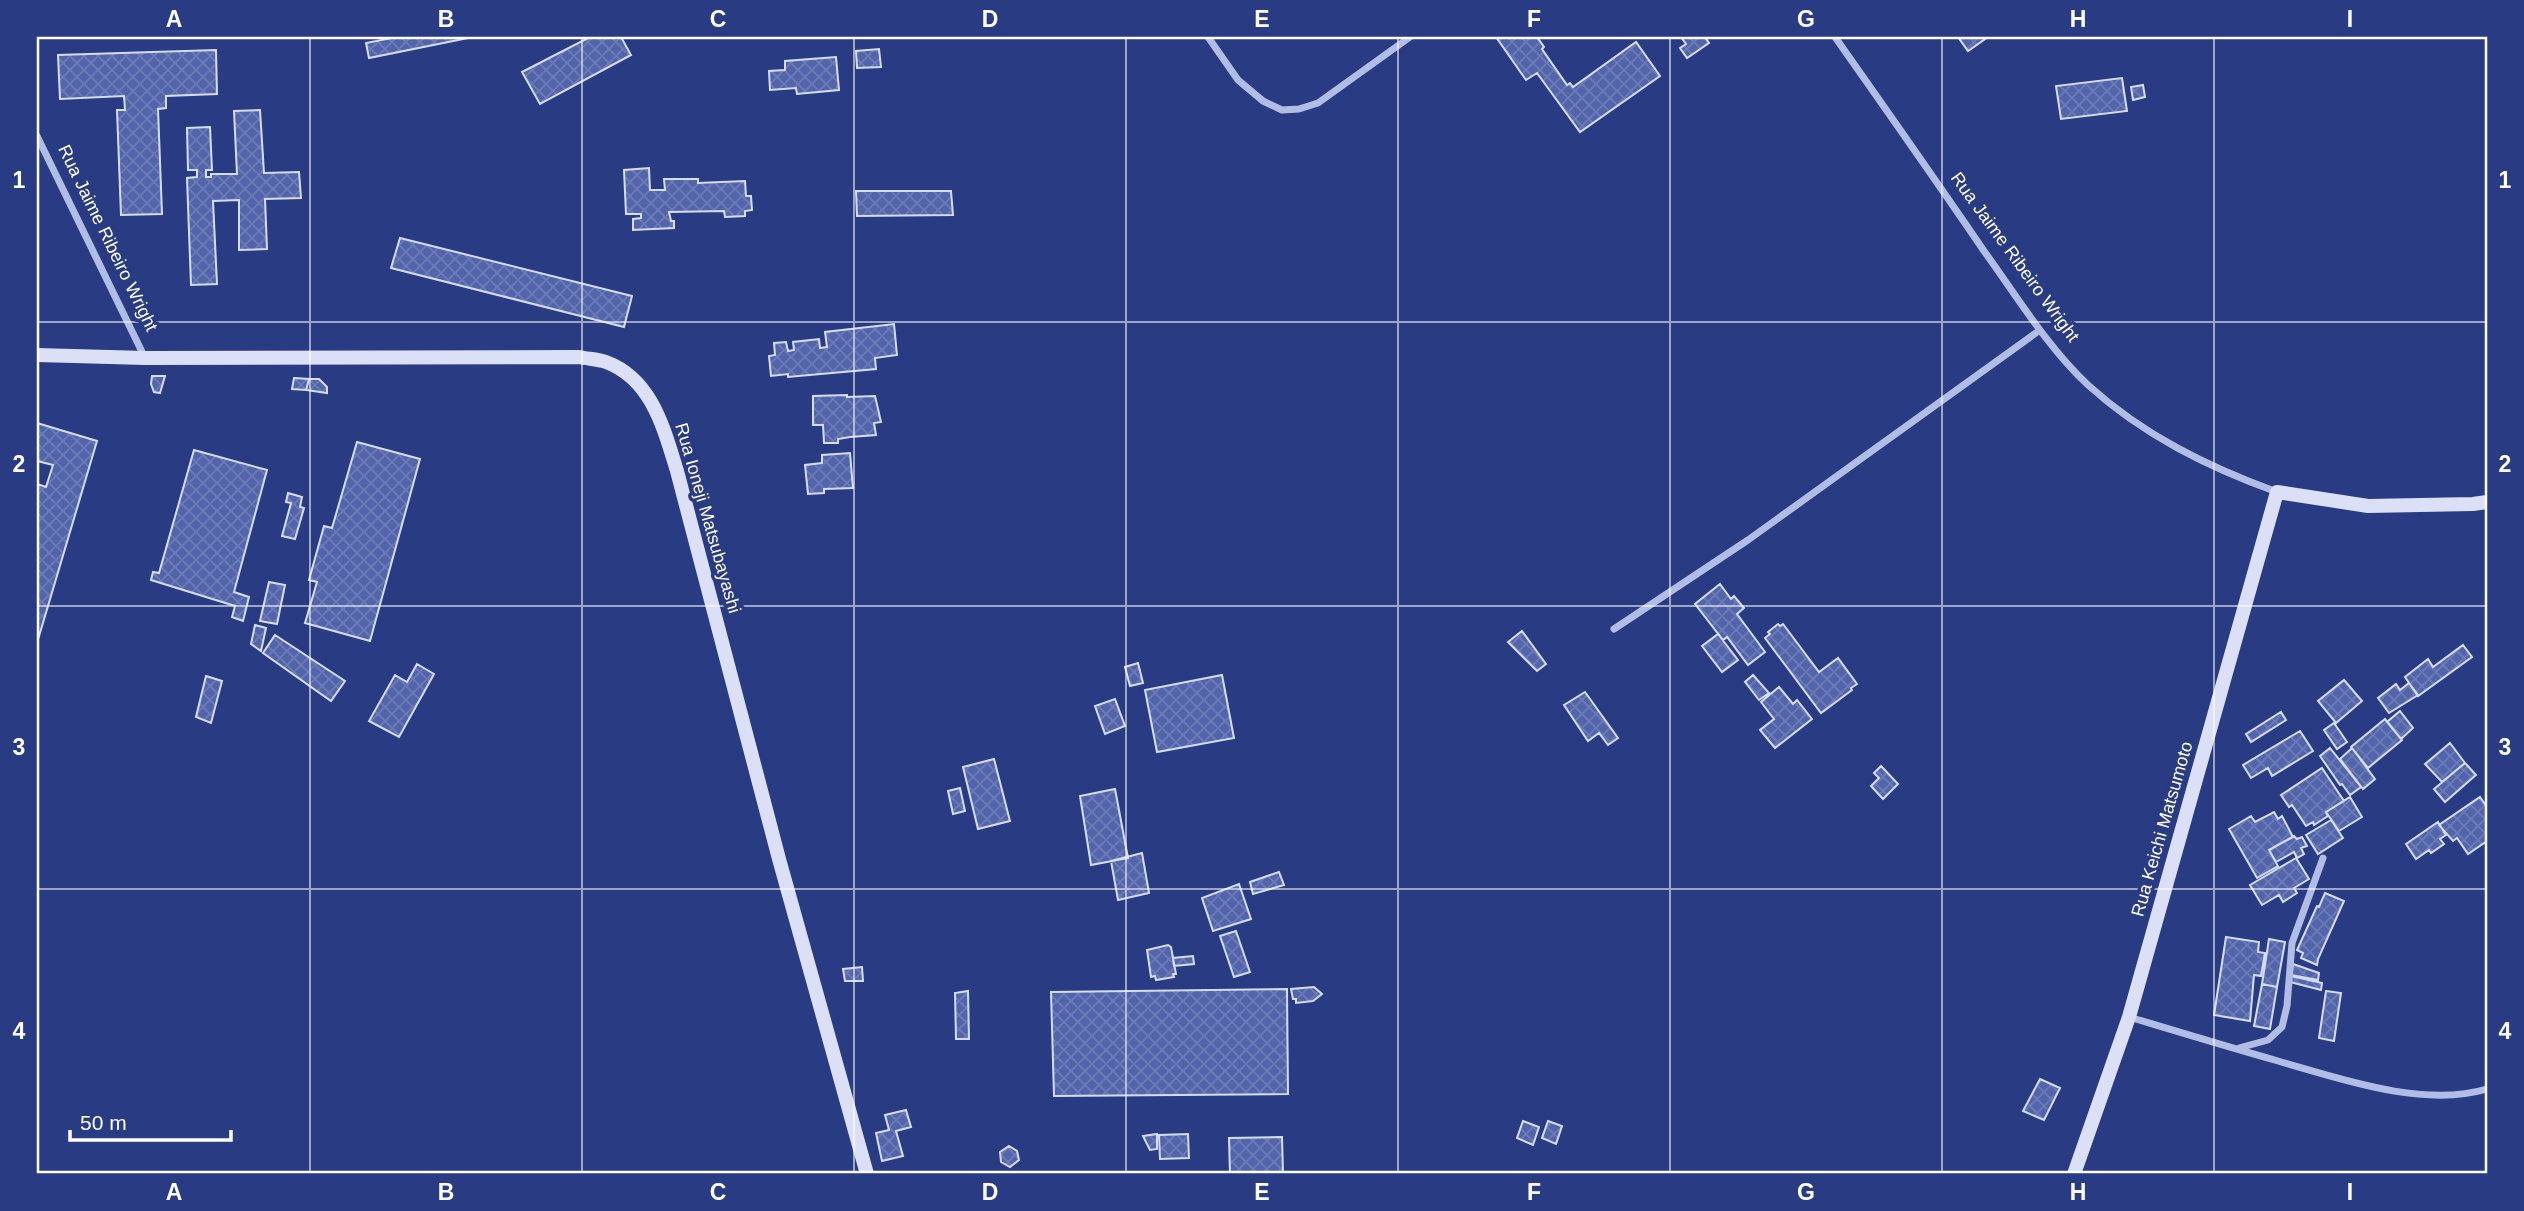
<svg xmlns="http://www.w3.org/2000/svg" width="2524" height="1211" viewBox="0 0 2524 1211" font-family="Arial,sans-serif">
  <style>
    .building { fill: url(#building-cross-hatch); stroke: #d5dcf5; stroke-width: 2 }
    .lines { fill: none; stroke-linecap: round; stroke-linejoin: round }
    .minor { stroke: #b2bde6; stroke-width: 7 }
    .secondary { stroke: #dbe0f6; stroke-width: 14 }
    .grid { fill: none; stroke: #fff; stroke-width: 2; stroke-opacity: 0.55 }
    .labels { text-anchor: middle; stroke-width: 7; stroke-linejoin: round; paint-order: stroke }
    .street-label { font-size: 18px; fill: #fff; stroke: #293b82 }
    .neatline { fill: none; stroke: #fff; stroke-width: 2.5 }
    .grid-label { font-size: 23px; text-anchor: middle; font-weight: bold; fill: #fff }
  </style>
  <defs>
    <pattern id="building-cross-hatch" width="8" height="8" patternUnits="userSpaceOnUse" patternTransform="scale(1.75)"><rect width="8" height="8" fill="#5264aa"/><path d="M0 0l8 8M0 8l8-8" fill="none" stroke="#6c7bb7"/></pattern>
  </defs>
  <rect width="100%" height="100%" fill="#293b82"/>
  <path class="building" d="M 397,37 L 473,37 L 369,58 L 366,43 Z
    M 590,37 L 621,37 L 631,55 L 540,104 L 522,72 Z
    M 1496,37 L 1537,37 L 1544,47 L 1542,49 L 1567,85 L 1570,83 L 1573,87 L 1636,42 L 1660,76 L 1580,132 L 1537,73 L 1526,80 Z
    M 1681,37 L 1705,37 L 1709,43 L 1687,58 L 1680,48 L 1686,44 Z
    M 1958,37 L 1988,37 L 1968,51 Z
    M 879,49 L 881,67 L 857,68 L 856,51 Z
    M 216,50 L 217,94 L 166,96 L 166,108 L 158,109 L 162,214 L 121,215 L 117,110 L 125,110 L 124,96 L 60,99 L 58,55 Z
    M 836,57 L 839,90 L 797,94 L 796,88 L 770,90 L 769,71 L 785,70 L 785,61 Z
    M 2122,78 L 2127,111 L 2061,119 L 2056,86 Z
    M 2143,85 L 2145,97 L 2133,100 L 2131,87 Z
    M 260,110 L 264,173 L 299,172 L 301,198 L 265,199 L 267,249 L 239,250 L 239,200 L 213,201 L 217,284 L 191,285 L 187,178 L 197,177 L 197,170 L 188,170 L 187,128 L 210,127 L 212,170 L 206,170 L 206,177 L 211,177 L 211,174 L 237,174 L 234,111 Z
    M 649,168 L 650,190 L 665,190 L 664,179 L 698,179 L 698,183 L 745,181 L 746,196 L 751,196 L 752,210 L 745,211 L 745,216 L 725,217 L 724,211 L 669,212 L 671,221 L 674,221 L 674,228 L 633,230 L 633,219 L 641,218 L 641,214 L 626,214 L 624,170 Z
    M 856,191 L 951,191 L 953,215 L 857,216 Z
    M 400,238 L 632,296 L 624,327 L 391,268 Z
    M 894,324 L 897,355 L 875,358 L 876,369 L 788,377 L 788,374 L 771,376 L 769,356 L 775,355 L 774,343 L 786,342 L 788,351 L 794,350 L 793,342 L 819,339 L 820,348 L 827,347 L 825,332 Z
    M 152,376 L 165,376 L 160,393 L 154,392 L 151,384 Z
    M 294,378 L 309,379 L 306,390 L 292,389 Z
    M 309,379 L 319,379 L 327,387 L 327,393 L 306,390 Z
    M 847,395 L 847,397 L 875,396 L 881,422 L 874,423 L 876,435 L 850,437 L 838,439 L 838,443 L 824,443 L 823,425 L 813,425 L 813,396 Z
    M 37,423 L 97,441 L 37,643 L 37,484 L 46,487 L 53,465 L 37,461 Z
    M 357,442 L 420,459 L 370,641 L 305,623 L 317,582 L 309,580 L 324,526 L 332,528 Z
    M 194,450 L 267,470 L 234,592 L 249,597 L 243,621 L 232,617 L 235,606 L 151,580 L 153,572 L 159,573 Z
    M 850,453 L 853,488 L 824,489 L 824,493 L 808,494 L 805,465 L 822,463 L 822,455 Z
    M 288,493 L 302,497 L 300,507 L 304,508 L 295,539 L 282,536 L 291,503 L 286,502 Z
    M 269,582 L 285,585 L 277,624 L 260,621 Z
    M 1720,584 L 1731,599 L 1734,596 L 1744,608 L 1737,614 L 1765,652 L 1748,665 L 1727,637 L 1723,640 L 1695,604 Z
    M 1778,624 L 1780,626 L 1783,624 L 1819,672 L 1838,658 L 1857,684 L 1851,688 L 1852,690 L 1821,713 L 1765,638 L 1770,634 L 1768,632 Z
    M 255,625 L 266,628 L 261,651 L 251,644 Z
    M 1522,631 L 1546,664 L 1537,671 L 1508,642 Z
    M 1718,634 L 1738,660 L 1722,672 L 1702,646 Z
    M 275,635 L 345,681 L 331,701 L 263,653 Z
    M 2463,645 L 2472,657 L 2418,696 L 2405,677 L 2428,659 L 2433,667 Z
    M 1138,663 L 1143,683 L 1130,686 L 1125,667 Z
    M 417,664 L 434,674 L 399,737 L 369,721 L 395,675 L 407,682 Z
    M 1222,675 L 1234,738 L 1157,752 L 1145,690 Z
    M 1753,675 L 1769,693 L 1759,700 L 1745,682 Z
    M 206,676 L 222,681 L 211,723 L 196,717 Z
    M 2344,680 L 2362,701 L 2336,723 L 2318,701 Z
    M 2409,683 L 2418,695 L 2389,713 L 2378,698 L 2396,684 L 2400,690 Z
    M 1779,687 L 1793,704 L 1797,700 L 1812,719 L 1775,748 L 1760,730 L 1774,719 L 1761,702 Z
    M 1585,692 L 1618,738 L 1608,745 L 1599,733 L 1588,741 L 1564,705 Z
    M 1115,699 L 1125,726 L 1105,734 L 1095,706 Z
    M 2400,711 L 2413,728 L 2401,739 L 2387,722 Z
    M 2281,712 L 2286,720 L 2251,742 L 2246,734 Z
    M 2385,719 L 2402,740 L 2368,768 L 2351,747 Z
    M 2334,723 L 2347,742 L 2337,749 L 2324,730 Z
    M 2300,731 L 2313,751 L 2272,776 L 2268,768 L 2251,778 L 2243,765 Z
    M 2450,743 L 2465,763 L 2442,782 L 2425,764 Z
    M 2330,748 L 2361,787 L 2350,795 L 2342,784 L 2340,785 L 2320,756 Z
    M 2352,748 L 2375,779 L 2363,789 L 2340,759 Z
    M 994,759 L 1010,821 L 978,829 L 963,767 Z
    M 2465,763 L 2476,775 L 2445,802 L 2434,789 Z
    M 1881,766 L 1898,784 L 1883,799 L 1871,786 L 1879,778 L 1874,773 Z
    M 2322,768 L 2344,801 L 2326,812 L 2328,816 L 2314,825 L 2313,822 L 2306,826 L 2292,805 L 2289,807 L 2281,795 Z
    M 960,788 L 965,811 L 953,814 L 948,791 Z
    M 1115,789 L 1128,858 L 1091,865 L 1080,796 Z
    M 2350,797 L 2362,817 L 2339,831 L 2326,812 Z
    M 2480,797 L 2487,807 L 2487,841 L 2468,854 L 2457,838 L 2453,841 L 2439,825 Z
    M 2274,812 L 2278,819 L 2282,816 L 2293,837 L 2269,850 L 2278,866 L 2257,878 L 2229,829 L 2251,816 L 2255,822 Z
    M 2331,820 L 2343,838 L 2318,854 L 2306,835 Z
    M 2438,822 L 2446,835 L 2440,839 L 2444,844 L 2431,853 L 2429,850 L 2416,859 L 2406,844 Z
    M 2294,836 L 2297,839 L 2302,837 L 2307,846 L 2301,848 L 2304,854 L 2297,858 L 2294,852 L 2276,862 L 2269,850 Z
    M 1142,853 L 1149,893 L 1118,900 L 1111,861 Z
    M 2296,858 L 2309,879 L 2294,888 L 2297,893 L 2283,902 L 2279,895 L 2262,905 L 2250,885 Z
    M 1279,872 L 1284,885 L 1253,894 L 1250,882 Z
    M 1239,884 L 1251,919 L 1213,931 L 1202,898 Z
    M 2325,893 L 2344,901 L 2318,959 L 2317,965 L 2301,958 L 2303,953 L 2297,950 L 2317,906 L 2319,907 Z
    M 1236,931 L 1250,972 L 1234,977 L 1220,936 Z
    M 2226,937 L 2259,942 L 2258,952 L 2265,953 L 2261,976 L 2254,975 L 2250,1021 L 2214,1015 Z
    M 2269,939 L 2285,942 L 2277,987 L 2262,984 Z
    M 1168,945 L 1171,947 L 1176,974 L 1173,974 L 1174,977 L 1156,980 L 1155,976 L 1151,977 L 1147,950 Z
    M 1193,956 L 1194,964 L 1174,966 L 1173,958 Z
    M 2293,964 L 2319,973 L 2318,980 L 2291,975 Z
    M 862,967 L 863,981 L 845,981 L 843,969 Z
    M 2291,976 L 2322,983 L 2321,990 L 2290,982 Z
    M 2262,984 L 2277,987 L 2270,1029 L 2254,1026 Z
    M 1314,987 L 1322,994 L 1313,1001 L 1296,1003 L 1296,999 L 1293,999 L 1291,989 Z
    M 1287,989 L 1288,1094 L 1054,1096 L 1051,992 Z
    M 968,991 L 969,1039 L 956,1039 L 955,993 Z
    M 2326,991 L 2341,993 L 2334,1041 L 2319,1038 Z
    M 2040,1079 L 2060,1088 L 2044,1120 L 2023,1111 Z
    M 906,1110 L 911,1127 L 896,1131 L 903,1156 L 882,1161 L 876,1133 L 889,1130 L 885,1115 Z
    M 1523,1121 L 1539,1127 L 1533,1145 L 1517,1138 Z
    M 1548,1121 L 1562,1126 L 1556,1144 L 1542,1138 Z
    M 1157,1134 L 1157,1149 L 1150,1150 L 1143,1136 Z
    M 1188,1134 L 1189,1158 L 1160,1159 L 1159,1135 Z
    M 1282,1137 L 1283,1174 L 1230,1174 L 1229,1138 Z
    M 1009,1146 L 1017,1151 L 1019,1160 L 1010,1167 L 1001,1162 L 1000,1152 Z"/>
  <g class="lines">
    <path class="minor" d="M 1208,37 L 1238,80 L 1263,101 L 1282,110 L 1299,109 L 1318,103 L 1410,37
      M 1835,37 C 1885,108 1935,179 1984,251 C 2016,295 2048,348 2088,385 C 2143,435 2208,467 2277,492
      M 37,136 L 145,358
      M 1614,629 L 1748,540 L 2040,330
      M 2129,1017 C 2179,1032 2228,1047 2278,1061 C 2341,1079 2423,1108 2487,1089
      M 2239,1048 L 2268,1040 L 2282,1027 L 2287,1006 L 2292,943 L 2323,858"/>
    <path class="secondary" d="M 37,355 L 145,358 L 579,357 C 588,359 598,359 606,362 C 652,379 664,429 677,471 L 779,859 L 867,1174
      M 2074,1174 L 2129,1017 L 2277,492 L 2368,506 L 2473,504 L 2487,502"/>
  </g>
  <path class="grid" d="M 310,37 L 310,1174M 582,37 L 582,1174M 854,37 L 854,1174M 1126,37 L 1126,1174M 1398,37 L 1398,1174M 1670,37 L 1670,1174M 1942,37 L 1942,1174M 2214,37 L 2214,1174M 37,322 L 2487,322M 37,606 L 2487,606M 37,889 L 2487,889"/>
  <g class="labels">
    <g class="street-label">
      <text transform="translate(108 238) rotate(64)" y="6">Rua Jaime Ribeiro Wright</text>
      <text transform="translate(2015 257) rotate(54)" y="6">Rua Jaime Ribeiro Wright</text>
      <text transform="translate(708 518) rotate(74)" y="6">Rua Ioneji Matsubayashi</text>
      <text transform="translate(2162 829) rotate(-74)" y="6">Rua Keichi Matsumoto</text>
    </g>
  </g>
  <rect width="2524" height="1211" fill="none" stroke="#293b82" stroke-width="77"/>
  <path d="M70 1130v10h161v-10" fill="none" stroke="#ffffff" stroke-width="3.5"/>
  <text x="80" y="1130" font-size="21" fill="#ffffff" stroke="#293b82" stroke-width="5" paint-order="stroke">50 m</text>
  <rect x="38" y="38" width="2448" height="1134" class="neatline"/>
  <g class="grid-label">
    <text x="174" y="27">A</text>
    <text x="446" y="27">B</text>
    <text x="718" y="27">C</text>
    <text x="990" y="27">D</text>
    <text x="1262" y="27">E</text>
    <text x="1534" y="27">F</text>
    <text x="1806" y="27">G</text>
    <text x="2078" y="27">H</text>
    <text x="2350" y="27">I</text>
    <text x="19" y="188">1</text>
    <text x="2505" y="188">1</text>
    <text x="19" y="472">2</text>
    <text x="2505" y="472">2</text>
    <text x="19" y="755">3</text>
    <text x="2505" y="755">3</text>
    <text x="19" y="1039">4</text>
    <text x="2505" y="1039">4</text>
    <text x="174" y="1200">A</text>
    <text x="446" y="1200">B</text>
    <text x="718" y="1200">C</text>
    <text x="990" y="1200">D</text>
    <text x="1262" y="1200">E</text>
    <text x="1534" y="1200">F</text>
    <text x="1806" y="1200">G</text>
    <text x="2078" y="1200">H</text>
    <text x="2350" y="1200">I</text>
  </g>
</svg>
